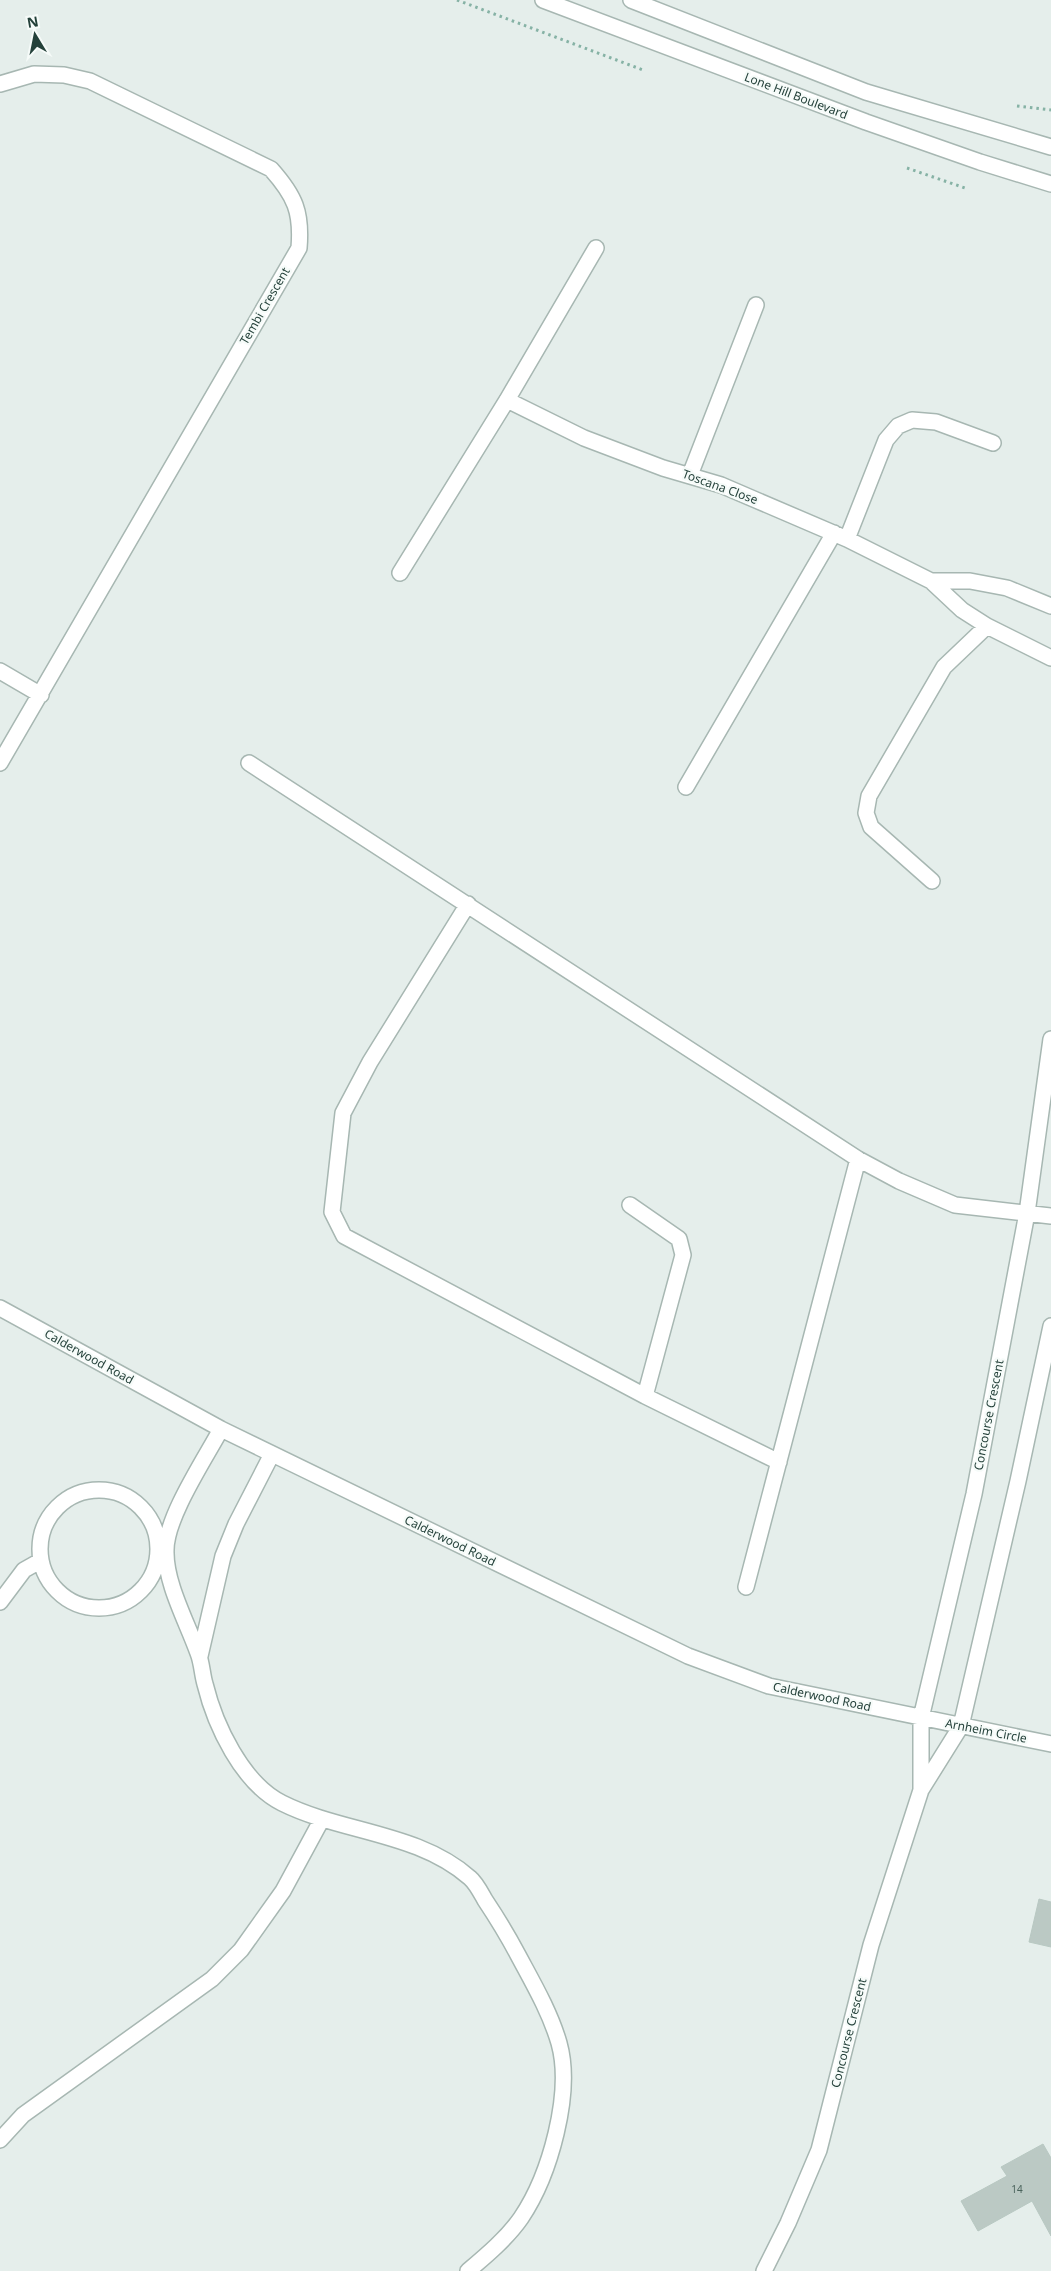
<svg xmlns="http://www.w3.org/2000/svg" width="1051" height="2271" viewBox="0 0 1051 2271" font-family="'Noto Sans',sans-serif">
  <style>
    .building { fill: #bbc9c4; stroke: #b8c8c2 }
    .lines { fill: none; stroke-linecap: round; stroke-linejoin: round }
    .minor-casing { stroke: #a7b7b2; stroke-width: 18 }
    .path { stroke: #86b2a5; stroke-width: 3; stroke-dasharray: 2.5 4; stroke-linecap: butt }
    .minor { stroke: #fff; stroke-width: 15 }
    .labels { text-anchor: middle; stroke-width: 4.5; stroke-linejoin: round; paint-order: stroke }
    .number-label { font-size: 10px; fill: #4a635c }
    .street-label { font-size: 12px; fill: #24413a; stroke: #f6fbf9 }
  </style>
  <rect width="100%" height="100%" fill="#e5eeeb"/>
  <path class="building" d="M 1039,1899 L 1051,1902 L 1051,1947 L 1029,1942 Z
    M 1043,2144 L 1051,2158 L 1051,2236 L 1032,2201 L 978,2231 L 961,2201 L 1007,2176 L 1001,2167 Z"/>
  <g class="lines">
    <g class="minor-casing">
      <path id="minor" d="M 543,0 L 866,122 L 980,162 L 1051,184
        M 631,0 L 866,92 L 1051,147
        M 0,84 L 34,74 L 64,75 L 90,81 L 271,169 C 295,196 302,212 299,248 L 0,763
        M 507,400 L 584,438 L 663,468 L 721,485 L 847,539 L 931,581 L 962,610 L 987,626 L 1051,658
        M 690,475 L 756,305
        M 847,539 L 886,440 L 898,426 L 912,420 L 936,422 L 993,443
        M 400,573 L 507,400 L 596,248
        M 931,581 L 970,581 L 1007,588 L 1051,606
        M 0,671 L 41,695
        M 249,763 L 858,1159 L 899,1181 L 955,1205 L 1051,1216
        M 686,787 L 834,533
        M 932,881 L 871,827 L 866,813 L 869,796 L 944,667 L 987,626
        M 468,904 L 370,1062 L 343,1113 L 332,1212 L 344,1236 L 645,1396 L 779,1462
        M 630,1205 L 679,1239 L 683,1255 L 645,1396
        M 0,1308 L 221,1429 L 688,1656 L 769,1686 L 1051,1744
        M 221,1429 C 205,1459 166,1517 166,1550 C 165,1583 187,1622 198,1653 C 202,1663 202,1674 205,1684 C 215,1725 242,1783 282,1803 C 342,1833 418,1832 470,1878 C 476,1883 481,1893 485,1900 C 497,1918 508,1936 518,1955 C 533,1983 550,2012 559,2043 C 573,2093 550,2175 521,2218 C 507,2238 487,2255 468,2271
        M40 1549a59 59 0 1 1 118 0a59 59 0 1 1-118 0Z
        M 746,1587 L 858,1159
        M 0,1602 L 24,1570 L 40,1561
        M 200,1656 L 223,1556 L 236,1524 L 272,1454
        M 921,1790 L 921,1718 L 974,1494 L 1027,1213 L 1051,1039
        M 0,2140 L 23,2115 L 212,1979 L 241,1950 L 283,1891 L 322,1819
        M 764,2271 L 788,2223 L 819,2150 L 871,1945 L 921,1790 L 961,1726 L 1018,1481 L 1051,1326"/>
    </g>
    <path class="path" d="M 457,0 L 643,70
      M 1017,106 L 1051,110
      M 907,168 L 965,188"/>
    <use href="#minor" class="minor"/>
  </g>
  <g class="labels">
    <g class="number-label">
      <text x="1017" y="2193">14</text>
    </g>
    <g class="street-label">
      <text transform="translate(796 96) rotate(21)" y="4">Lone Hill Boulevard</text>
      <text transform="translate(265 306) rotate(-60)" y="4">Tembi Crescent</text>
      <text transform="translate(720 487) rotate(20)" y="4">Toscana Close</text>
      <text transform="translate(89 1357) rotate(29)" y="4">Calderwood Road</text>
      <text transform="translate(989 1415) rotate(-79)" y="4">Concourse Crescent</text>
      <text transform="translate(450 1541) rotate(26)" y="4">Calderwood Road</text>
      <text transform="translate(822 1697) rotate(12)" y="4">Calderwood Road</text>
      <text transform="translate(986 1731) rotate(11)" y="4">Arnheim Circle</text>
      <text transform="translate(849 2033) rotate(-76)" y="4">Concourse Crescent</text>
    </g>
  </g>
  <g transform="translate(35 35) rotate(350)" stroke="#f6fbf9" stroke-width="4" paint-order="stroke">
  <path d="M0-4L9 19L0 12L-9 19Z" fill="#24413a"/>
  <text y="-8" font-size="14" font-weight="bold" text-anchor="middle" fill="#24413a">N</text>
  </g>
</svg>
